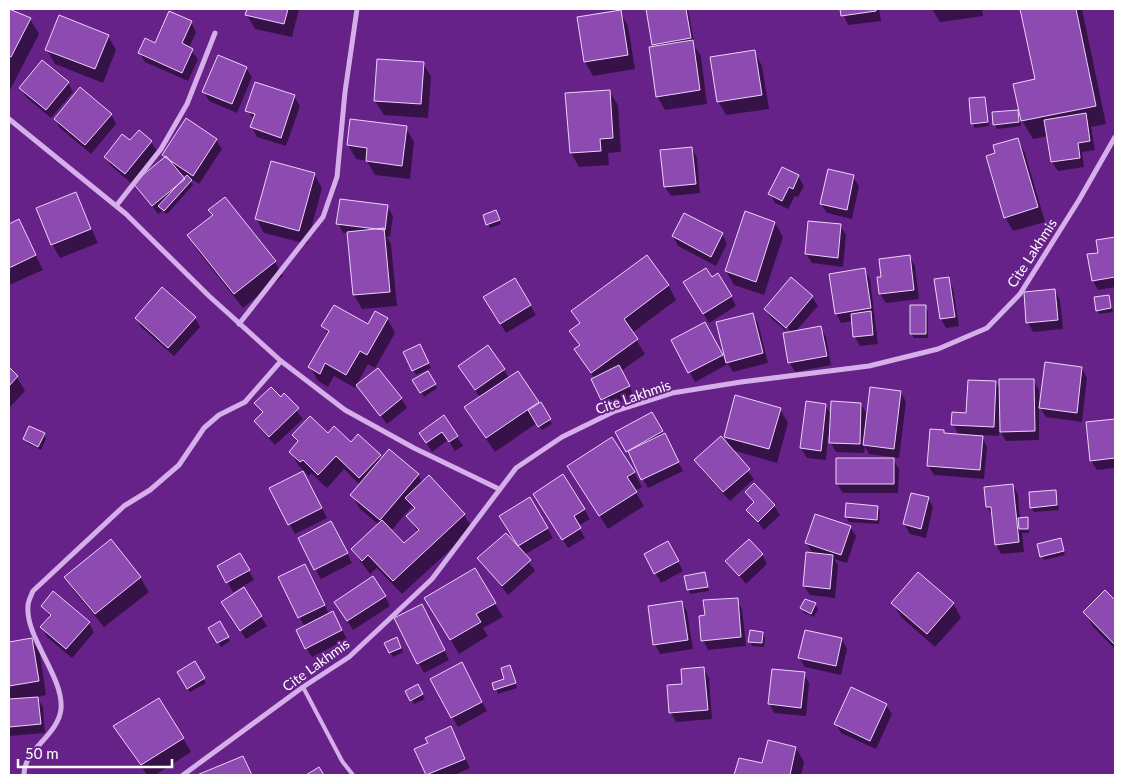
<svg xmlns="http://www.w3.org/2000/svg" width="1124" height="784" viewBox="0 0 1124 784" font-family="Lato,sans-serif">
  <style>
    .shadow { fill: #0007; fill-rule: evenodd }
    .building { fill: #8d4bb1; stroke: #ebd3f7 }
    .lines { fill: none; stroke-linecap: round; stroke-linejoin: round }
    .lane { stroke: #d5aeea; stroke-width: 4 }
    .street { stroke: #d5aeea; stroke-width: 5 }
    .labels { text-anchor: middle; stroke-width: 4; stroke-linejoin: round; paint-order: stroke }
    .street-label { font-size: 14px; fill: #fff; stroke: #672289 }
  </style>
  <rect width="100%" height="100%" fill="#672289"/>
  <path class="shadow" d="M 9,9 L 30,19 L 39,34 L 9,92 Z
    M 248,9 L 299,9 L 292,37 L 255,29 L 247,15 Z
    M 647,9 L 688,9 L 695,47 L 701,56 L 707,104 L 665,110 L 657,96 L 655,47 Z
    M 841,9 L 879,9 L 881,21 L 848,25 Z
    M 932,9 L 982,9 L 983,16 L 940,22 Z
    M 1022,9 L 1082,9 L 1106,124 L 1091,127 L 1095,150 L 1082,152 L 1084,167 L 1058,171 L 1052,162 L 1048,136 L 1033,139 L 1020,117 L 1021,126 L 997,129 L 995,124 L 1017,111 L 1021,118 L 1036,80 Z
    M 620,12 L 628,26 L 635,69 L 593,76 L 585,62 Z
    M 191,22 L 196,32 L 189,48 L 198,59 L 188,81 L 145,62 L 140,53 Z
    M 108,36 L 116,50 L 103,83 L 55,64 L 47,50 Z
    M 754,51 L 762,66 L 769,109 L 726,115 L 718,101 Z
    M 423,63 L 431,77 L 428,118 L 384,115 L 375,101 Z
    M 246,68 L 252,77 L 237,113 L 209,101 L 204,92 Z
    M 68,83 L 73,92 L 51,118 L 26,97 L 21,88 Z
    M 609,91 L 618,105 L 621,152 L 608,153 L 609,165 L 579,167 L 571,153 Z
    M 294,96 L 300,106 L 286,146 L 257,137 L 252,127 L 254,120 L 247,110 Z
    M 985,98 L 989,126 L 975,128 L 972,123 Z
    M 111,114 L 116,124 L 91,154 L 60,128 L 55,119 Z
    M 351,121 L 406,128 L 414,142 L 410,179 L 375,175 L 367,161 L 356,159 L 348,145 Z
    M 1017,139 L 1025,153 L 1045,222 L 1013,231 L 1005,217 L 996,154 Z
    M 216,140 L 222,149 L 199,184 L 189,178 L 193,185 L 167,214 L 162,211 L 158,214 L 135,183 L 165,158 L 164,155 ZM 176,170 L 187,177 L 184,180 Z
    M 131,142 L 151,142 L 157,151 L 131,183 L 111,166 L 105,157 Z
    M 692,148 L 697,158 L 700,193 L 671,196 L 665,187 Z
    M 314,174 L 322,188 L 307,244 L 264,233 L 256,218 Z
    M 798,176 L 804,186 L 798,197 L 795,196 L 788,209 L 775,203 L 770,194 Z
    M 853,177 L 859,186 L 852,219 L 827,213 L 821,204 Z
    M 76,194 L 98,243 L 60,258 L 52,244 Z
    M 387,206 L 393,216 L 390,237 L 387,237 L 391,244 L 397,306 L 362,309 L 354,295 L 349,233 L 343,233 L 338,223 Z
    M 210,210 L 275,262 L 283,276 L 243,308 L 197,250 L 189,236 L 214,216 Z
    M 498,216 L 501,224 L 490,228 L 488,224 Z
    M 19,221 L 43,270 L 9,285 L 9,225 Z
    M 775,223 L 783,237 L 764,295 L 734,285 L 726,271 Z
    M 840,225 L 846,235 L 843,267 L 812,263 L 806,254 Z
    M 722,234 L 727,244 L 716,266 L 678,246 L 673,236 Z
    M 1115,238 L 1115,287 L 1098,290 L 1093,281 L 1100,254 L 1098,241 Z
    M 909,256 L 915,266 L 919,299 L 886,303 L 880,294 L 883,278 Z
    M 864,270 L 870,279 L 878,344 L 860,346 L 855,337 L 853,321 L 841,323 L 836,313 Z
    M 711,279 L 731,296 L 736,306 L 709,323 L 690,292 Z
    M 948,279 L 953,288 L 959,326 L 946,328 L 941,319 Z
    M 515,280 L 536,315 L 506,333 L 485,298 Z
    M 668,285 L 676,300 L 632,333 L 645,354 L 621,371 L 634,396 L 607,409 L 592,380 L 595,379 L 575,350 L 580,346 L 571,331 L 580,324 L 573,311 Z
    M 1054,290 L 1060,300 L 1063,329 L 1033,332 L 1028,323 Z
    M 1108,296 L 1113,312 L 1099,314 L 1097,310 Z
    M 812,297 L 818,306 L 795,332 L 820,327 L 826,337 L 831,365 L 795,372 L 790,363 L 784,334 L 791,333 L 784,322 L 782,323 L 787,332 L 771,318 L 765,309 Z
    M 925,307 L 928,311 L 928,338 L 914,338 L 911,333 Z
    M 752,314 L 758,323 L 768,363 L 733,372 L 728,364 L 695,382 L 673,341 L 710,333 L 727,364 L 717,323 Z
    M 136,318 L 195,318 L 200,327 L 174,356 L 141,327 Z
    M 387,318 L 395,333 L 375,368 L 368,364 L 355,388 L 334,376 L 328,387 L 318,381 L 310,367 L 328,335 L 323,326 L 369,325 Z
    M 488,346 L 509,378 L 518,373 L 552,424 L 542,430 L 537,423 L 495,452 L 474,421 L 480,397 L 465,375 Z
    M 422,350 L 431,368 L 416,375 L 405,353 Z
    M 1082,368 L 1087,378 L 1082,422 L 1046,417 L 1039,406 Z
    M 9,369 L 17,377 L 25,391 L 9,408 Z
    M 428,372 L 437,388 L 424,397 L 414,381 Z
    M 1033,380 L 1039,390 L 1039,440 L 1006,441 L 999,429 L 999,436 L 981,435 L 987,447 L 984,479 L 934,475 L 928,465 L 944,431 L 945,434 L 959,435 L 953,424 L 968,414 L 996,382 L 1000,390 Z
    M 358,386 L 401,398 L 407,408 L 387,424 Z
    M 901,392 L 906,402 L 899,458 L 869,454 L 865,446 L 864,453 L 836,452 L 830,442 L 830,435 L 828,435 L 826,460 L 807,458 L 801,448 L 807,403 L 825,405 L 831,415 L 861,404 L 868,416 Z
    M 284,395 L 303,419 L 275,445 L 261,430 L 255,421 L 263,414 L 256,403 L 281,399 Z
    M 780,409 L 788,423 L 777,463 L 732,450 L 754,479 L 730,501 L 701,469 L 696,460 L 730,448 L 725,436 Z
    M 651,413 L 683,471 L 648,488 L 617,433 Z
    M 444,417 L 463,446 L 455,451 L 448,440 L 432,452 L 426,442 Z
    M 1115,420 L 1115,468 L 1097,470 L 1091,461 L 1088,423 Z
    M 44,434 L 46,439 L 41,450 L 27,443 L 24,439 Z
    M 328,434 L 418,475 L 423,483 L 429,477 L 464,515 L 473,529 L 402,594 L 377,568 L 370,574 L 352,550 L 379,525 L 360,509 L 352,495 L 360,485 L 344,469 L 327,488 L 311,473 L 309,476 L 299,466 L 290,452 L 298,444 L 293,436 ZM 412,506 L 414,510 L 408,516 L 418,533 L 404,545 L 391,531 Z
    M 893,459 L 899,469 L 898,493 L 843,493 L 837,484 Z
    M 634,472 L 642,487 L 635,491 L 644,506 L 608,529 L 577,480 Z
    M 308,482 L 327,518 L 295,534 L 271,489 Z
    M 754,485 L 774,506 L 780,515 L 764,530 L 748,510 L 754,504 L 746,492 Z
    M 1013,485 L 1018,495 L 1020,519 L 1027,519 L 1029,533 L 1022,533 L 1024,552 L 1001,554 L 996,544 L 993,516 L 987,507 Z
    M 1055,491 L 1059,510 L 1034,512 L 1031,507 Z
    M 928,498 L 933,507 L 926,538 L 910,534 L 904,524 Z
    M 530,499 L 553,538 L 524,555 L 535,571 L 508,595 L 479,558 L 519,546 L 501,516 Z
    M 540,503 L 584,509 L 590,519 L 578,526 L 585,538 L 568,548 Z
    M 847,505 L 877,507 L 880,511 L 879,524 L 849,522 L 846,517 Z
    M 850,527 L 856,536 L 847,563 L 834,559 L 838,565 L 835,598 L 810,595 L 804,586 L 813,554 L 806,542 Z
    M 336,532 L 352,563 L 321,579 L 315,569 Z
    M 1060,540 L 1065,555 L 1044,560 L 1042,556 Z
    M 668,543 L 683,571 L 661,583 L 645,554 Z
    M 240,555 L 254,580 L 233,592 L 219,567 Z
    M 762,555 L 767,564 L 746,584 L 727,561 Z
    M 474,569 L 503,617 L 483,628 L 488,636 L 459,654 L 426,598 Z
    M 705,573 L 709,591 L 690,594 L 686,577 Z
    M 310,575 L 329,614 L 338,622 L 347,639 L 312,657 L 306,648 L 305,627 L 299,617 Z
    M 66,577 L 140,577 L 149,592 L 104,627 L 74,591 Z
    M 243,589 L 267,626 L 246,639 L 228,612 Z
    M 1105,592 L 1115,602 L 1115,649 L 1093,627 L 1085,613 Z
    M 385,596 L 390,606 L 353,630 L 341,611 Z
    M 737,600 L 742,609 L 746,646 L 708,650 L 703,640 L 706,616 Z
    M 682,602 L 687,612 L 693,649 L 660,654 L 655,644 Z
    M 893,603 L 953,603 L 961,618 L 935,647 L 901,617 Z
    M 815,604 L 818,609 L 814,617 L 804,613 L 802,608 Z
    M 43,606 L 89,623 L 94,632 L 72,658 L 47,637 L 42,627 L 50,617 Z
    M 427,615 L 449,660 L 424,673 L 396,619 Z
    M 220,623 L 230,641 L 221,647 L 210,628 Z
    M 762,633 L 765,638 L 764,647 L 752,646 L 750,641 Z
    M 842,639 L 847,649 L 841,675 L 805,667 L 799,658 Z
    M 32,640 L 40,654 L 46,695 L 37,697 L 43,707 L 45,733 L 9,736 L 9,643 Z
    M 399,643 L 403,652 L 393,657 L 386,644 Z
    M 194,663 L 206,683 L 190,692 L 178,672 Z
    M 510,667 L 517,688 L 498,694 L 496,689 L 506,680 Z
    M 703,668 L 709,678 L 712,719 L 676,722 L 671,713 L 668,686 L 684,685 Z
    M 466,673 L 487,711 L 458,727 L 432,680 Z
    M 804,674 L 809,683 L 806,716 L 774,713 L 769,703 Z
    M 418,686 L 425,699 L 414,704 L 407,692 Z
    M 886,705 L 892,714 L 876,749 L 841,733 L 836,724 Z
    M 115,727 L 183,738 L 191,752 L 155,775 L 147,775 Z
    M 450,728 L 470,768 L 454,775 L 427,775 L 416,749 L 429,743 Z
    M 796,748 L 804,762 L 801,775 L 736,775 L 740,759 L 763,765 Z
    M 243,757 L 253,775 L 200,775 Z"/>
  <path class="building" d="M 9,9 L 31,18 L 11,57 L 9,56 Z
    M 247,9 L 288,9 L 284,24 L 245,15 Z
    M 646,9 L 686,9 L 691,38 L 652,45 Z
    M 840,9 L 876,9 L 876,11 L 841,16 Z
    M 1020,9 L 1076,9 L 1096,106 L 1021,121 L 1013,84 L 1035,79 Z
    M 621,10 L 628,55 L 584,62 L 577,17 Z
    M 169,11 L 192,21 L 182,43 L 193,49 L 182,73 L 138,53 L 145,38 L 155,43 Z
    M 59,15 L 109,35 L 95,69 L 45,50 Z
    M 693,40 L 700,90 L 656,97 L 649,47 Z
    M 755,50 L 762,95 L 717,102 L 710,57 Z
    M 218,55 L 247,67 L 232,104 L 202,92 Z
    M 377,59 L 424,62 L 421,104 L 374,101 Z
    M 42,60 L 69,82 L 46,110 L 19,88 Z
    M 255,82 L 295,95 L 281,138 L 250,127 L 255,114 L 245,111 Z
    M 80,87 L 112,114 L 85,145 L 54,119 Z
    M 610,90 L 613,138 L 600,139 L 601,151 L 570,153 L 565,93 Z
    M 985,97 L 988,122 L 971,124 L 969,98 Z
    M 1018,110 L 1019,122 L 993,125 L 992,112 Z
    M 1086,113 L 1090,141 L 1078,143 L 1080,158 L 1051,162 L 1044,120 Z
    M 186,118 L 217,139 L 193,176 L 162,155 Z
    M 350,119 L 407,126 L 402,166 L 366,161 L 367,148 L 347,145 Z
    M 139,130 L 152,141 L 125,174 L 104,157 L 122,134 L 130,140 Z
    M 1018,138 L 1038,207 L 1004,218 L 986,156 L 995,153 L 993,145 Z
    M 692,147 L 696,184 L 664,187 L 660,150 Z
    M 166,156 L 185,179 L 152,206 L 133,183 Z
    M 271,161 L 315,173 L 299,231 L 255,219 Z
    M 782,167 L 799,175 L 793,189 L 789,187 L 782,201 L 768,194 Z
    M 828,169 L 854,175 L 847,210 L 820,204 Z
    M 187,175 L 192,180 L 164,211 L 158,206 Z
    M 76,192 L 91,229 L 51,245 L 36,208 Z
    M 225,197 L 276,261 L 234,294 L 187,235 L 213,215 L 208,210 Z
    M 340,199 L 388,205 L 385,230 L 336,224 Z
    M 496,210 L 500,220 L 486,225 L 483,215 Z
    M 745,211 L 775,222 L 756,282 L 725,271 Z
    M 684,213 L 723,233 L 711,257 L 672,236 Z
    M 19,219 L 36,255 L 9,268 L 9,224 Z
    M 808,221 L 841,224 L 838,258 L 805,254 Z
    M 384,228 L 390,292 L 353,295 L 347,232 Z
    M 1115,237 L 1115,277 L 1092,281 L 1087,254 L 1098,253 L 1096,240 Z
    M 647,255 L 669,285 L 624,319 L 638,339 L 591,373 L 574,349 L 580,345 L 569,331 L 580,323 L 571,311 Z
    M 910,255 L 914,290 L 879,294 L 877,277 L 881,277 L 879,259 Z
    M 706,268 L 712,277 L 718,273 L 732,296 L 703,314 L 683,282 Z
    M 865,268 L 871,308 L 835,314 L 829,274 Z
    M 791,277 L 813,296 L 786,328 L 764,309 Z
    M 949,277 L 955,317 L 940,319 L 934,279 Z
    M 515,278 L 531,305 L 500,324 L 483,297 Z
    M 162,287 L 196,317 L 168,348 L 135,318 Z
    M 1055,289 L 1058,320 L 1026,323 L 1024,292 Z
    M 1109,295 L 1111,308 L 1096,311 L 1094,297 Z
    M 334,305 L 368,324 L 375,311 L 388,318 L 367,355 L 360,351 L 346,375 L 325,363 L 320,374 L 308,367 L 329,331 L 321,326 Z
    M 910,305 L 926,305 L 926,334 L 910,334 Z
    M 871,311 L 873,335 L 853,337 L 851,314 Z
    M 753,313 L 763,353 L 726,363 L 716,322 Z
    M 705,322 L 723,355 L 688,373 L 671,340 Z
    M 821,326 L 827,356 L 788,363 L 783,333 Z
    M 420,344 L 429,363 L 412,371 L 403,352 Z
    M 488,345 L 505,369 L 475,390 L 458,366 Z
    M 1045,362 L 1082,367 L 1077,413 L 1039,408 Z
    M 619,365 L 630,386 L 601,400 L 591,379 Z
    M 9,367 L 18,376 L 9,386 Z
    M 378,368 L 402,398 L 380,416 L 356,385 Z
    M 428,371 L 436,384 L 420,393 L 412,380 Z
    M 518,371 L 539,402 L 486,438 L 464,407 Z
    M 999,379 L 1034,379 L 1035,431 L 1000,432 Z
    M 968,380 L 996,381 L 994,427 L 951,425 L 952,412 L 966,413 Z
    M 271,387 L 281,397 L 284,393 L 299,408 L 269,437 L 254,421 L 263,412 L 254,403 Z
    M 870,387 L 901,391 L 894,449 L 863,445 Z
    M 735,395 L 781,408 L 769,449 L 724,437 Z
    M 806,401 L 826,404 L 821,451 L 800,448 Z
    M 831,401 L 861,403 L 860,444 L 829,443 Z
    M 541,402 L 551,419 L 538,427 L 528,410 Z
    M 652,412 L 663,431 L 626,452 L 615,432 Z
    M 444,415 L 458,436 L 449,442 L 442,432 L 426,443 L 419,433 Z
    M 310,416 L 328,433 L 334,426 L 351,442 L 358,434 L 381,455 L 359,478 L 336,456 L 318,475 L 303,460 L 300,462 L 289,452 L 298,441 L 292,435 Z
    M 1115,419 L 1115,458 L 1090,461 L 1086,422 Z
    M 29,426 L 45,433 L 38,447 L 23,439 Z
    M 930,429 L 944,430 L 944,433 L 983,436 L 980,470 L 927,466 Z
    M 665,433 L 679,462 L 641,480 L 628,451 Z
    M 721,436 L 750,469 L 723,492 L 694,460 Z
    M 612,437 L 635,472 L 627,477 L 637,492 L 599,516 L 567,466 Z
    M 389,449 L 419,474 L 380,520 L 350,495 Z
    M 836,458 L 894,458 L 894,484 L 836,484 Z
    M 303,471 L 322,508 L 288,525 L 269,488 Z
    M 563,474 L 585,509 L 574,516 L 581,528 L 562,540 L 533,494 Z
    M 429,475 L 465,514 L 393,581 L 368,555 L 362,561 L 351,549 L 382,520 L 404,543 L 419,530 L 406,516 L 415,508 L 405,498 Z
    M 754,483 L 775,505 L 758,522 L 746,510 L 754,502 L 745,492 Z
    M 1013,484 L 1019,542 L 995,545 L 991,507 L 986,507 L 984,487 Z
    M 1056,490 L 1057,505 L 1030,508 L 1029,492 Z
    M 911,493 L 929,497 L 921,529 L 903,524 Z
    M 530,497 L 548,528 L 518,546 L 499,516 Z
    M 846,503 L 878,506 L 877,520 L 845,517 Z
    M 815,514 L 851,526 L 841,555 L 805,543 Z
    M 1028,517 L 1028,529 L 1019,529 L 1018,518 Z
    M 331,521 L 348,553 L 314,570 L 298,538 Z
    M 506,533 L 531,560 L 502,586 L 477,558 Z
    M 1061,538 L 1064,551 L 1040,557 L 1037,544 Z
    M 111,539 L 141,577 L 95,614 L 64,577 Z
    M 749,539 L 763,554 L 739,576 L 725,561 Z
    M 668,541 L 679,561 L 654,574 L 644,554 Z
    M 806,552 L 833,555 L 830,589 L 803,586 Z
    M 240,553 L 250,570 L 226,583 L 217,566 Z
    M 305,564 L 325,605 L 298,618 L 278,577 Z
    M 475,568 L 496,603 L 476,614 L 481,622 L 450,640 L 424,598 Z
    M 705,572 L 708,587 L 687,590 L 684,576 Z
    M 918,572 L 954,603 L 927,634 L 891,603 Z
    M 373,576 L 386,596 L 347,621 L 334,602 Z
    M 244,587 L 262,616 L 240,631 L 221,602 Z
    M 1105,590 L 1115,600 L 1115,645 L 1083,612 Z
    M 53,591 L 90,622 L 66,649 L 40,627 L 51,615 L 41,606 Z
    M 738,598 L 741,637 L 701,641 L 699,616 L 705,615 L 703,600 Z
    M 805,599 L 816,603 L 811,614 L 800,608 Z
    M 682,601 L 688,640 L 653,645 L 648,606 Z
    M 422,604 L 445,650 L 417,664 L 394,618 Z
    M 333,611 L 342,630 L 305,649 L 296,630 Z
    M 220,621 L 229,637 L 217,643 L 208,628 Z
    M 750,630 L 763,632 L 762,643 L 748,642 Z
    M 805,630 L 842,638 L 836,666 L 798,658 Z
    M 397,637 L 401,648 L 389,653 L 384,643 Z
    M 32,638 L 39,681 L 9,686 L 9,642 Z
    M 195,661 L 205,678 L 187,689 L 177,672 Z
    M 462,662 L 482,702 L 451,718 L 430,679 Z
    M 510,665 L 516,683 L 494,690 L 492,683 L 504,679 L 501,668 Z
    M 704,667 L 708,710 L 669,713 L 667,685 L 682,684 L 681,669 Z
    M 772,669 L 805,672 L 801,708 L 768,704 Z
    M 418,684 L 423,694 L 410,701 L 405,691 Z
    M 851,687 L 887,704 L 870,741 L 834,724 Z
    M 38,697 L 41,724 L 9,727 L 9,699 Z
    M 159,698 L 184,738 L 141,765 L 113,726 Z
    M 451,726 L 465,759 L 426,775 L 414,749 L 428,743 L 425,738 Z
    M 768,740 L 796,747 L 790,775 L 734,775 L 739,758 L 762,763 Z
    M 243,756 L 252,775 L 197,775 Z
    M 319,767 L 324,775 L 306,775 Z"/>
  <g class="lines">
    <path class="lane" d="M 303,687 L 342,761 L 353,775"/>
    <path class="street" d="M 9,119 L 126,214 L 209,296 L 281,361 L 345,410 L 414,448 L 499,489
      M 116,206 L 161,149 L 187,104 L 215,33
      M 239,324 L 323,217 L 337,177 L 345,92 L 357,9
      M 24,775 C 23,750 58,736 61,709 C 64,677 25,637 28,606 C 28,601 31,596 33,591 L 124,506 L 150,490 L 179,465 L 204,428 L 219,415 L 245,402 L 281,361
      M 183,775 L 303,687 L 349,657 L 432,579 L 516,468 L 562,437 L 615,411 L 672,393 L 741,382 L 869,366 L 938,349 L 987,328 L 1020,294 L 1079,200 L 1115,137"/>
  </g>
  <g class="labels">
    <g class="street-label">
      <text transform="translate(1032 253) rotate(-57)" y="5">Cite Lakhmis</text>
      <text transform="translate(633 397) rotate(-19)" y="5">Cite Lakhmis</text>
      <text transform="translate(316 665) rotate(-36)" y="5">Cite Lakhmis</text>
    </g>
  </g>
  <rect width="1124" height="784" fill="none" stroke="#ffffff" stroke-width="20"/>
  <path d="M18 759v8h154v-8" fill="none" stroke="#ffffff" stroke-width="2.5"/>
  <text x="25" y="759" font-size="15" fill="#ffffff" stroke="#672289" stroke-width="4" paint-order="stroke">50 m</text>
</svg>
